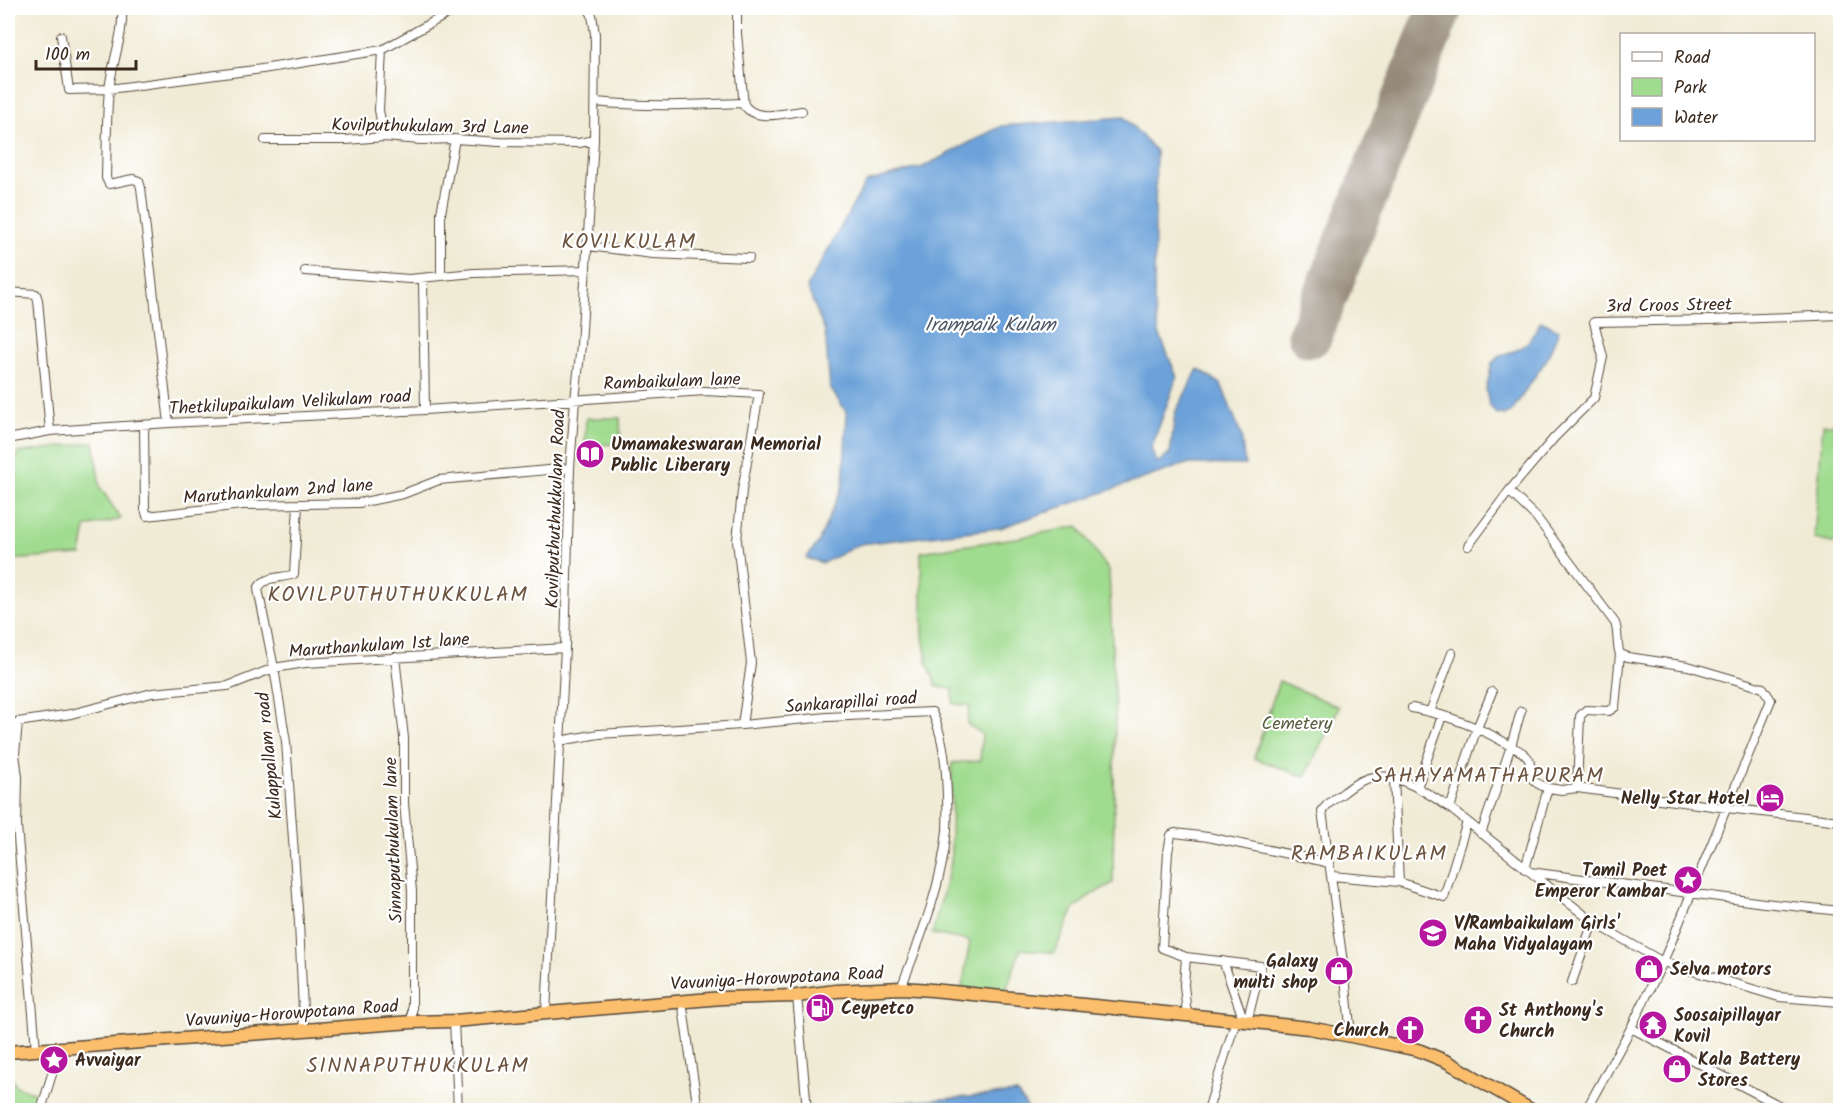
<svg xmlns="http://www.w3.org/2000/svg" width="1848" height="1118" viewBox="0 0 1848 1118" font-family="Kalam,sans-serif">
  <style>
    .green { fill: #a0dc90; stroke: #6e8357; stroke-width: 1.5 }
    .water { fill: #6ca2d9; stroke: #54667c; stroke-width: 1.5 }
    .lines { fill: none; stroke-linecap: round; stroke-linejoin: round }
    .runway { stroke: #968a7a; stroke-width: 45 }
    .minor-casing { stroke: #564739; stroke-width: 10 }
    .highway-casing { stroke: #564739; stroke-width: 15 }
    .minor { stroke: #fff; stroke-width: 8 }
    .highway { stroke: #fabe6d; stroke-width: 12 }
    .labels { text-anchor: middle; stroke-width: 4.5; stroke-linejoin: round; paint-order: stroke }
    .street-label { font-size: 18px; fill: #3b2a1e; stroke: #fff }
    .poi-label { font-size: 18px; font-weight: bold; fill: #3b2a1e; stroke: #fff; text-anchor: start }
    .park-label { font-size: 18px; fill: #595f40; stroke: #fff }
    .water-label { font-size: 20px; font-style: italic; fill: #4f5a69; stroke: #fff }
    .quarter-label { font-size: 21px; letter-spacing: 1.5px; fill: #6d5541; stroke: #fff }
  </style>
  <rect width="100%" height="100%" fill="#fff"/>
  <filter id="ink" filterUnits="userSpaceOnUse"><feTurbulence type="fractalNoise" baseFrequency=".0167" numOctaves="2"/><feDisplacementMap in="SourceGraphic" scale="12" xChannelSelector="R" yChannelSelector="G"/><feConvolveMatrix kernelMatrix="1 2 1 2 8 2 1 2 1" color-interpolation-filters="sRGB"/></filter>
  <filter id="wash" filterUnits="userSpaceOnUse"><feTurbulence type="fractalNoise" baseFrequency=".008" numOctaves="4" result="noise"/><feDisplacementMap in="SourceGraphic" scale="24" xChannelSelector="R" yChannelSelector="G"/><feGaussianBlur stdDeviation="1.35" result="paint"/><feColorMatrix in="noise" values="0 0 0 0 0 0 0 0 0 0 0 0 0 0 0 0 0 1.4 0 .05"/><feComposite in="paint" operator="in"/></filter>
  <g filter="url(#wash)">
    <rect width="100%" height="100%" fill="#f0ebd5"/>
    <path class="green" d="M 1840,134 L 1840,177 L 1839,175 L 1834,158 L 1835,140 Z
      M 586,418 L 620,418 L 621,444 L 585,445 Z
      M 1823,424 L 1840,424 L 1840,543 L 1833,543 L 1814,539 Z
      M 94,442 L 100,487 L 121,519 L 86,527 L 81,555 L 8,560 L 8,477 L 18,453 Z
      M 1078,526 L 1109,571 L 1115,713 L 1113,883 L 1091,895 L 1074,909 L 1054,953 L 1021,949 L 1005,993 L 962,988 L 970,941 L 932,934 L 951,863 L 952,763 L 980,761 L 982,734 L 967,724 L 970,706 L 953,703 L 953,689 L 937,687 L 928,665 L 923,637 L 921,552 L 1016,538 Z
      M 1279,681 L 1339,707 L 1305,777 L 1254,758 Z
      M 8,1079 L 12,1079 L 16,1086 L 36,1093 L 31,1110 L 8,1110 Z"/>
    <path class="water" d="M 1124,117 L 1156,151 L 1154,302 L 1159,333 L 1177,377 L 1151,449 L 1158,463 L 1170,453 L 1175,413 L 1198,369 L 1221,384 L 1241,434 L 1245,465 L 1186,464 L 1000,528 L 860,544 L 823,563 L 806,558 L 818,543 L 843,485 L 847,413 L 830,388 L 825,332 L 807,287 L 866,182 L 923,167 L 1001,126 Z
      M 1541,321 L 1559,330 L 1547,359 L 1512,411 L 1505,415 L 1496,413 L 1489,405 L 1486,390 L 1492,363 L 1501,355 L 1517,350 L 1529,341 Z
      M 1017,1093 L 1029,1110 L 890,1110 L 892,1103 Z"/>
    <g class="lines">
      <path class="runway" d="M 1310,335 L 1440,8"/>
    </g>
  </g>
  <g filter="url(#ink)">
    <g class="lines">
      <g class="minor-casing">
        <path id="minor" d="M 122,8 C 124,35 112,62 109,90 C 106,119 107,149 106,178 L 109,184 L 133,179 L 139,181 L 141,188 L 169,423
          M 737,8 L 737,34 L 744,106
          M 61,36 L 69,90 L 109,89 L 262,69 L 382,50 L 458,8
          M 382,50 L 379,110 L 384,137
          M 595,102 C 644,107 693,105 743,103 C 754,123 783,113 802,111
          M 265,140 L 346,140 L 384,137 L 421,140 L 455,139 L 499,142 L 579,143 L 594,140
          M 588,246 L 653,254 L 749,258
          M 305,271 L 409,279 L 474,273 L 586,270
          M 441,276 L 441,213 L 455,139
          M 423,279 L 425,410
          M 8,292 L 36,294 L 38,300 L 50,431
          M 144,426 L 145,509 L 147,516 L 242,505 L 359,503 L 403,494 L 439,480 L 570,468
          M 8,439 L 50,431 L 169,423 L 425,410 L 705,391 L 759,394 L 742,491 L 737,541 L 751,663 L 742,725
          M 1509,491 L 1537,518 L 1615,623 C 1619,633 1616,644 1620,654 L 1628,657 L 1688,666 L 1763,688 L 1771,700 L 1663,962 L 1631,1028 L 1586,1110
          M 298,505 L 294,574 C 282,579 264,575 258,589 L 274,668 L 286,742 L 299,923 L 304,1032
          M 1468,546 L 1509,491 L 1554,438 L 1594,398 L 1603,357 L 1594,322 L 1710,320 L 1840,315
          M 1620,654 L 1615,707 L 1609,711 L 1586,710 L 1580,716 L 1577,788 L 1727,808 L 1840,821
          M 395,657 L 404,738 L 404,803 L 412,891 L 412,1022
          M 1412,708 C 1447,715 1482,728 1512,747 C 1516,749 1521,751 1524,754 C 1539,765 1518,779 1548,788 L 1525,869
          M 1430,712 L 1452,653
          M 559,741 L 599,734 L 742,725 L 828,717 L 932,712 C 942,735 944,750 946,774 C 947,792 948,812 947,830 C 942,885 921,937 901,988
          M 8,752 L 15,754 L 18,777 L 17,826 L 36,1049
          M 15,754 L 18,722 L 71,714 L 152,693 L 228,686 L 274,668 L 305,663 L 565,648
          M 1394,779 L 1399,882
          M 1417,788 L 1442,716
          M 1548,788 L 1562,790 L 1577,788
          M 1450,808 L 1477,728 L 1492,692
          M 1481,834 L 1511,746 L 1521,711
          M 1530,872 L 1764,903 L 1840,911
          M 1332,876 L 1399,882 L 1444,897 L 1467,822
          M 1186,957 L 1184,985 L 1187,1015
          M 1223,961 L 1244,1021
          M 1572,982 L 1593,922
          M 797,996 L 807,1110
          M 682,1001 L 698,1110
          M 546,1013 L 565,648 L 570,468 L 575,400 L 581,345 L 594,140 L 595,34 L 592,15 L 588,8
          M 454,1021 L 458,1110
          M 1247,1022 L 1261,966 L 1186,957 L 1162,948 L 1168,852 L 1171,835 L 1175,833 L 1208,837 L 1330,863
          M 1631,1028 L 1788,1110
          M 1351,1036 L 1345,977 L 1322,811 C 1327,803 1336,798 1343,793 C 1352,786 1361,779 1373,777 C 1397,772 1431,795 1450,808 L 1593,922 L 1663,962 L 1779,997 L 1840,1002
          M 41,1110 L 60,1048
          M 1134,1110 L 1137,1108 L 1183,1110
          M 1208,1110 L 1236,1020"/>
      </g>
      <g class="highway-casing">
        <path id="highway" d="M 8,1052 L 412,1022 L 454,1021 L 722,998 L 797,996 L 836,991 L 901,988 L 932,990 L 1236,1020 L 1309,1028 L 1351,1036 L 1418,1050 L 1448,1062 L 1531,1110"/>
      </g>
      <use href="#minor" class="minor"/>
      <use href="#highway" class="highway"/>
    </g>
  </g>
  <defs>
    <g id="library-disc" transform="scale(1.5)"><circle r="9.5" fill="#b5179e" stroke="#fff"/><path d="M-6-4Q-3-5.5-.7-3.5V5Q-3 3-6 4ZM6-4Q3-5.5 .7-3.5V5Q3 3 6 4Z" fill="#fff"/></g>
    <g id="hotel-disc" transform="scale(1.5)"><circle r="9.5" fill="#b5179e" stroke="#fff"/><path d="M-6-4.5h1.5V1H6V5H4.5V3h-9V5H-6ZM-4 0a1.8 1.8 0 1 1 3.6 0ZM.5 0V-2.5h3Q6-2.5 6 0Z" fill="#fff"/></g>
    <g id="sight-disc" transform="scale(1.5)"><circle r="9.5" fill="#b5179e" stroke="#fff"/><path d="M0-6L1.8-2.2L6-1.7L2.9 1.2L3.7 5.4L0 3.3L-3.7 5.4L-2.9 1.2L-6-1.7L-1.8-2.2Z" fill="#fff"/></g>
    <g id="school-disc" transform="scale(1.5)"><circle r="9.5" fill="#b5179e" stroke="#fff"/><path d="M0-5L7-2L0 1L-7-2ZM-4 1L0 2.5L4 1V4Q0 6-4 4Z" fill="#fff"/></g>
    <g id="shop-disc" transform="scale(1.5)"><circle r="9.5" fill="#b5179e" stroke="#fff"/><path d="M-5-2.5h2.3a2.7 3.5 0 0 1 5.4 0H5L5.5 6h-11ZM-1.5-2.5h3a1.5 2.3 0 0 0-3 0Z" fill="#fff"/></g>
    <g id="fuel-disc" transform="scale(1.5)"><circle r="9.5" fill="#b5179e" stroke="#fff"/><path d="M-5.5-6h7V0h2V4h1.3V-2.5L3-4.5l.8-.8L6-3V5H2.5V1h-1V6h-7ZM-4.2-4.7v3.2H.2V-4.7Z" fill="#fff"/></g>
    <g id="church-disc" transform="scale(1.5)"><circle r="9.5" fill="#b5179e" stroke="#fff"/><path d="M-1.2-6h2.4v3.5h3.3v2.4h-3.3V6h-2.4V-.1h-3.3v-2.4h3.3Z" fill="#fff"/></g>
    <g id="temple-disc" transform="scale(1.5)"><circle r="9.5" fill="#b5179e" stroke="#fff"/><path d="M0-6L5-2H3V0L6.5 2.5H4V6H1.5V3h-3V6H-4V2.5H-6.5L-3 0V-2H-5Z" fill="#fff"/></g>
  </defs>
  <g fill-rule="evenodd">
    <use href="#library-disc" x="590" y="454"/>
    <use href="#hotel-disc" x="1770" y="798"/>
    <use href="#sight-disc" x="1688" y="880"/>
    <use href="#school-disc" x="1433" y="933"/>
    <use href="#shop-disc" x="1649" y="969"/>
    <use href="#shop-disc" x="1339" y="971"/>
    <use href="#fuel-disc" x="820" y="1008"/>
    <use href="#church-disc" x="1478" y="1020"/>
    <use href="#temple-disc" x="1653" y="1025"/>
    <use href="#church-disc" x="1410" y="1030"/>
    <use href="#sight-disc" x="54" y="1060"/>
    <use href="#shop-disc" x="1677" y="1069"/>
  </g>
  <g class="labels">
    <g class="street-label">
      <text transform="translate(430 126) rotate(1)" y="6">Kovilputhukulam 3rd Lane</text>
      <text transform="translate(1669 305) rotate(-1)" y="6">3rd Croos Street</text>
      <text transform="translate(672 381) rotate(-2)" y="6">Rambaikulam lane</text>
      <text transform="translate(290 402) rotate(-3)" y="6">Thetkilupaikulam Velikulam road</text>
      <text transform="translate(278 491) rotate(-4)" y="6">Maruthankulam 2nd lane</text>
      <text transform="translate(555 509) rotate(-88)" y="6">Kovilputhuthukkulam Road</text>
      <text transform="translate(379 645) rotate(-4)" y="6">Maruthankulam 1st lane</text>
      <text transform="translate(851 702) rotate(-4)" y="6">Sankarapillai road</text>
      <text transform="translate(269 756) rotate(-96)" y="6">Kulappallam road</text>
      <text transform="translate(393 840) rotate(-92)" y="6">Sinnaputhukulam lane</text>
      <text transform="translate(777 978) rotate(-3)" y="6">Vavuniya-Horowpotana Road</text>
      <text transform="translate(292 1013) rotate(-4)" y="6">Vavuniya-Horowpotana Road</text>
    </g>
    <g class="poi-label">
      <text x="611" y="450">Umamakeswaran Memorial<tspan x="611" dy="21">Public Liberary</tspan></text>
      <text x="1749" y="804" text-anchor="end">Nelly Star Hotel</text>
      <text x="1667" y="876" text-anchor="end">Tamil Poet<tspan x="1667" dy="21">Emperor Kambar</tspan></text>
      <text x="1454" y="929">V/Rambaikulam Girls'<tspan x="1454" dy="21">Maha Vidyalayam</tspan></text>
      <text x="1318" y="967" text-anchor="end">Galaxy<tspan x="1318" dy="21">multi shop</tspan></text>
      <text x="1670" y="975">Selva motors</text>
      <text x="841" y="1014">Ceypetco</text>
      <text x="1499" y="1016">St Anthony's<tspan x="1499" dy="21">Church</tspan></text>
      <text x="1674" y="1021">Soosaipillayar<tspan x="1674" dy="21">Kovil</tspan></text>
      <text x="1389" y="1036" text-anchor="end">Church</text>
      <text x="1698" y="1065">Kala Battery<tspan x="1698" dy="21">Stores</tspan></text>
      <text x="75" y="1066">Avvaiyar</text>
    </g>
    <g class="park-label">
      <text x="1297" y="729">Cemetery</text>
    </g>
    <g class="water-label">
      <text x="990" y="331">Irampaik Kulam</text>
    </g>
    <g class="quarter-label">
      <text x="629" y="248">KOVILKULAM</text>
      <text x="398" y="601">KOVILPUTHUTHUKKULAM</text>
      <text x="1488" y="782">SAHAYAMATHAPURAM</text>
      <text x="1369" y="860">RAMBAIKULAM</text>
      <text x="418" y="1072">SINNAPUTHUKKULAM</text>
    </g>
  </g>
  <rect width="1848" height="1118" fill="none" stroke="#fff" stroke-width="30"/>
  <rect x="1620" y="33" width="195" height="108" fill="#ffffff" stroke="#b1aaa5" stroke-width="1.5"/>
  <rect x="1632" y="52" width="30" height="9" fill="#ffffff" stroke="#b1aaa5" stroke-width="1.5"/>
  <text x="1674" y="63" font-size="18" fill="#3b2a1e">Road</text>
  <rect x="1632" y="78" width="30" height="18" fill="#a0dc90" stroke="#b1aaa5" stroke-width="1.5"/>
  <text x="1674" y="93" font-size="18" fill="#3b2a1e">Park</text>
  <rect x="1632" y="108" width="30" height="18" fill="#6ca2d9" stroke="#b1aaa5" stroke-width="1.5"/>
  <text x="1674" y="123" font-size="18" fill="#3b2a1e">Water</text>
  <path d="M36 60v9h100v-9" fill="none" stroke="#3b2a1e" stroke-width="3"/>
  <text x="45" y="60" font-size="18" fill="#3b2a1e" stroke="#ffffff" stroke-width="4.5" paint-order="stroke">100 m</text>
</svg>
